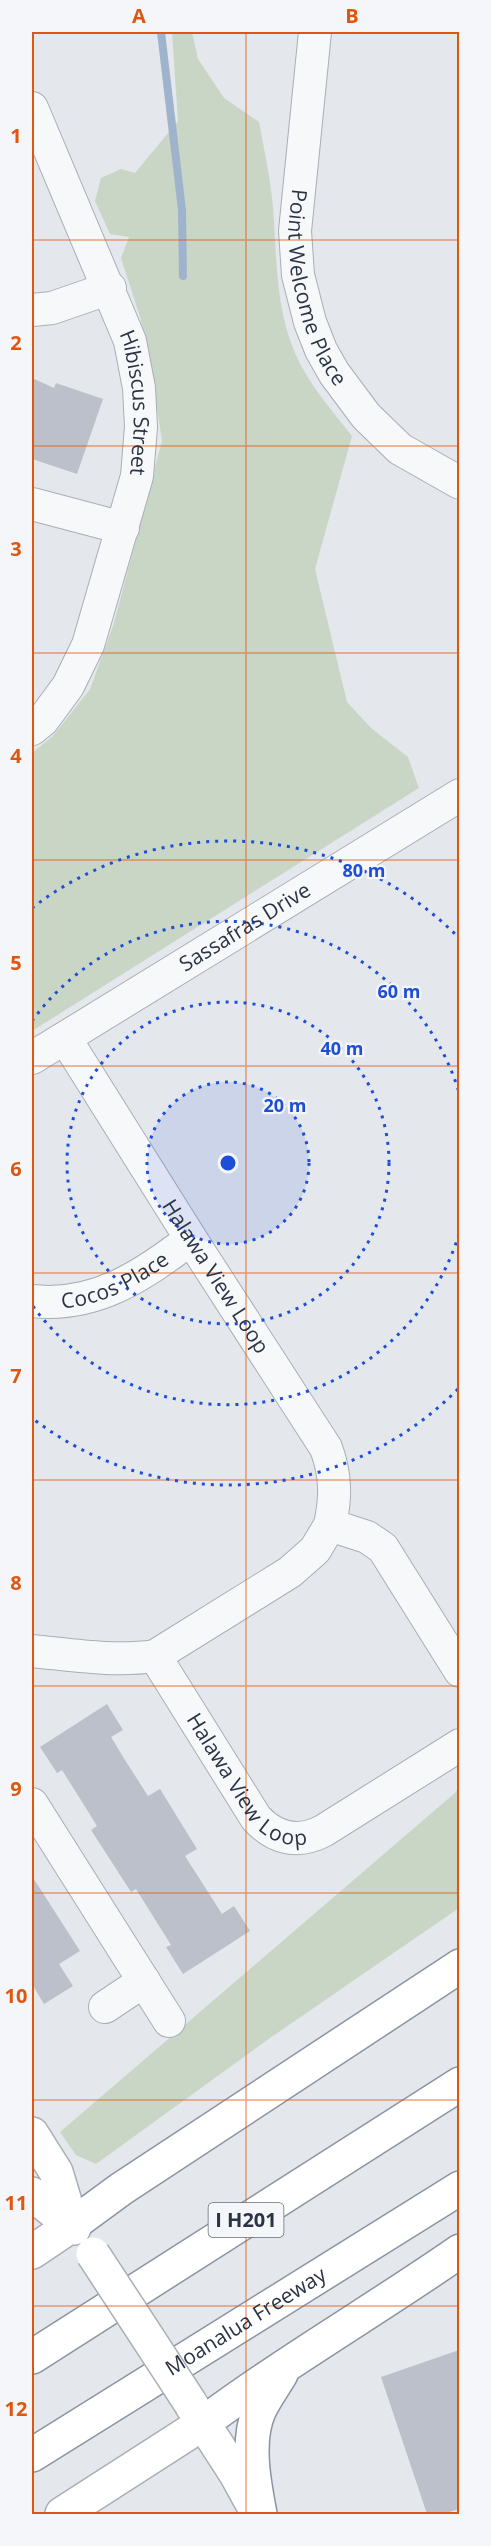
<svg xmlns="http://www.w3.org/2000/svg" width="491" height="2546" viewBox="0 0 491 2546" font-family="'Open Sans',sans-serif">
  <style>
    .green { fill: #c9d6c5 }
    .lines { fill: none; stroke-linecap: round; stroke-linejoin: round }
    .stream { stroke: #9fb4cc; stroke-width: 8 }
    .building { fill: #bbc0ca }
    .street-casing { stroke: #a9aeb7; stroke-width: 34 }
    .secondary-casing { stroke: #a9aeb7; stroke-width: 36 }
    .highway-casing { stroke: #8b94a3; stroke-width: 36 }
    .street { stroke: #f7f8fa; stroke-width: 32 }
    .secondary { stroke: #fff; stroke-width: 33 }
    .highway { stroke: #fff; stroke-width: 33 }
    .secondary-bridge-casing { stroke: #a9aeb7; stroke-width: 36; stroke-linecap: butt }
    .secondary-bridge { stroke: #fff; stroke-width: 33 }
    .grid { fill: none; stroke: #df570f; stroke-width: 1.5; stroke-opacity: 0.55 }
    .ring { fill: none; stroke: #1d4ed8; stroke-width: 3; stroke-dasharray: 3 6 }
    .labels { text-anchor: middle; stroke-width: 4.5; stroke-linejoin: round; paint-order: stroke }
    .shield { fill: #f4f6f9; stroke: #676e7b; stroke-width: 1.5 }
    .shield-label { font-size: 20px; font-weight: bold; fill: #2b3445 }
    .street-label { font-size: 21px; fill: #2b3445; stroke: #f4f6f9 }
    .centre { fill: #1d4ed8; stroke: #f4f6f9; stroke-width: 3 }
    .ring-label { font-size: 18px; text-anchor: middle; font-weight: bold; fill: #1d4ed8; stroke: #f4f6f9; stroke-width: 4.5; stroke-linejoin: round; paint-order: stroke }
    .neatline { fill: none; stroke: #df570f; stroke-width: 2 }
    .grid-label { font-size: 20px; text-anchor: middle; font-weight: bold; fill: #df570f }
  </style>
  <rect width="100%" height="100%" fill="#e4e7ec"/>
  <path class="green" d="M 172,32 L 192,32 L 198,59 L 224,98 L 259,122 C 264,150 271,180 273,208 C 277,258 275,306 295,353 C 309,385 331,409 352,436 L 315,569 L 347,702 L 371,728 L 408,757 L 419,788 L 32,1031 L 32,753 L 53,736 L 90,689 L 114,623 L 162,441 L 151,368 L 140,317 L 121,258 L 129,237 L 110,234 L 95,201 L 101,178 L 121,169 L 135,173 L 178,121 Z
    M 459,1785 L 459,1908 L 270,2038 L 96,2164 L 76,2155 L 60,2132 L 456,1792 Z"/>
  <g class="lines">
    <path class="stream" d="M 161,32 L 182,210 L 183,276"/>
  </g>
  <path class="building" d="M 32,378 L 54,388 L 56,383 L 103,399 L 77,474 L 32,459 Z
    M 107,1704 L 123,1730 L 111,1737 L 125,1760 L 148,1796 L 160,1789 L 197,1849 L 185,1856 L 222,1914 L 234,1906 L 250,1931 L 183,1974 L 166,1947 L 171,1945 L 136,1889 L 131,1892 L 91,1830 L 97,1826 L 84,1805 L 62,1770 L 57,1773 L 40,1747 Z
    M 32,1876 L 80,1951 L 59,1964 L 73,1986 L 44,2004 L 32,1984 Z
    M 459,2350 L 459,2509 L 443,2514 L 427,2514 L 381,2377 Z"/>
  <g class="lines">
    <g class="street-casing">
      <g id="street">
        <path id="s1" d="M 315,32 L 295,231 L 298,275 L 310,322 L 321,350 L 334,373 L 366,416 L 400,449 L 460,483"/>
        <path id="s2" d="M 32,108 L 130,341 L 139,388 L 141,427 L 137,476 L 88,645 L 68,686 L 43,720 L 32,729"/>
        <path d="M 32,310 L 52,308 L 110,288"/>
        <path d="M 32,504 L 123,528"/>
        <path id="s3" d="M 65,1038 L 191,1239 L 326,1448 C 336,1475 336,1497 330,1525 L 367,1537 L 383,1548 L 460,1671"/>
        <path id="s4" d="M 32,1058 L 460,795"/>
        <path id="s5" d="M 32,1301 C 96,1308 141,1276 191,1239"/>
        <path d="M 32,1651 C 73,1655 114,1662 155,1656 L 290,1572 L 315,1550 L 330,1525"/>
        <path id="s6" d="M 155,1656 L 256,1818 C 275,1839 298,1844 323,1831 L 460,1745"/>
        <path d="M 32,1804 L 169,2021"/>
        <path d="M 105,2007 L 144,1981"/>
      </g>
    </g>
    <g class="secondary-casing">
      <path id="secondary" d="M 32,2134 L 56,2172 L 72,2225
        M 32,2194 L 74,2228
        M 32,2252 L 72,2225
        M 192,2406 L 236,2474 L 258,2514
        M 62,2514 L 202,2424"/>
    </g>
    <g class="highway-casing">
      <g id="highway">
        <path d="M 72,2225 L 121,2189 L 460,1966"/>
        <path d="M 32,2357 L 460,2084"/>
        <path d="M 202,2424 C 285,2362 375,2310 460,2251"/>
        <path id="s7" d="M 32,2455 L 460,2188"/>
        <path d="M 260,2514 C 254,2483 246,2441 259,2411 C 265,2398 274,2386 281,2374"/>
      </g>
    </g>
    <use href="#street" class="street"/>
    <use href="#secondary" class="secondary"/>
    <use href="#highway" class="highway"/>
    <g class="secondary-bridge-casing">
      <path id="secondary-bridge" d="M 93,2254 L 191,2404"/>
    </g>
    <use href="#secondary-bridge" class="secondary-bridge"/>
  </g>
  <path class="grid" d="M 246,32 L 246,2514M 32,240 L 460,240M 32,446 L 460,446M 32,653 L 460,653M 32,860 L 460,860M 32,1066 L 460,1066M 32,1273 L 460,1273M 32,1480 L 460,1480M 32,1686 L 460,1686M 32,1893 L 460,1893M 32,2100 L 460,2100M 32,2306 L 460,2306"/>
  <circle cx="228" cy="1163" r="81" fill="#1d4ed8" fill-opacity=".12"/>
  <g class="ring">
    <circle cx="228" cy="1163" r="81"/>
    <circle cx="228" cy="1163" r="161"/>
    <path d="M459 1234A242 242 0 0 1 32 1305M32 1021A242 242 0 0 1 459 1092"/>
    <path d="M458 1389A322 322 0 0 1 32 1418M32 908A322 322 0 0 1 458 937"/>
  </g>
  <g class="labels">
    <rect class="shield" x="208.5" y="2203" width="75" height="34" rx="4.5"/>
    <g class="shield-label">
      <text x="246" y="2227">I H201</text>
    </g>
    <g class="street-label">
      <text dy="7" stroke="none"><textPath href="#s1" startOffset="260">Point Welcome Place</textPath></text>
      <text dy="7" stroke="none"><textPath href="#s2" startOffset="315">Hibiscus Street</textPath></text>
      <text dy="7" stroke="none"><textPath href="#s4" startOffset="250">Sassafras Drive</textPath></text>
      <text dy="7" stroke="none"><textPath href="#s5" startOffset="87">Cocos Place</textPath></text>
      <text dy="7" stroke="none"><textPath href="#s3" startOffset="282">Halawa View Loop</textPath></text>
      <text dy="7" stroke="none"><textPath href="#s6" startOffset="159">Halawa View Loop</textPath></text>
      <text dy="7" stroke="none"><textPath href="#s7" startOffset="252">Moanalua Freeway</textPath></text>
    </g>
  </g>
  <circle cx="228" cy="1163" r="9" class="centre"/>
  <g class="ring-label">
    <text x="364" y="877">80 m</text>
    <text x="399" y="998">60 m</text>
    <text x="342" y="1055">40 m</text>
    <text x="285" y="1112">20 m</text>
  </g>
  <rect width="491" height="2546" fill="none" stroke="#f4f6f9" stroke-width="66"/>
  <rect x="33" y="33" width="425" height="2480" class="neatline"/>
  <g class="grid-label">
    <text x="139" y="23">A</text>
    <text x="352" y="23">B</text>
    <text x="16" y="143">1</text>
    <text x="16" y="350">2</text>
    <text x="16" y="556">3</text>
    <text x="16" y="763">4</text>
    <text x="16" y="970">5</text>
    <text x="16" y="1176">6</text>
    <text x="16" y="1383">7</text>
    <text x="16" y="1590">8</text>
    <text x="16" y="1796">9</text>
    <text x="16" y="2003">10</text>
    <text x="16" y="2210">11</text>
    <text x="16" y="2416">12</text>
  </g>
</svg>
